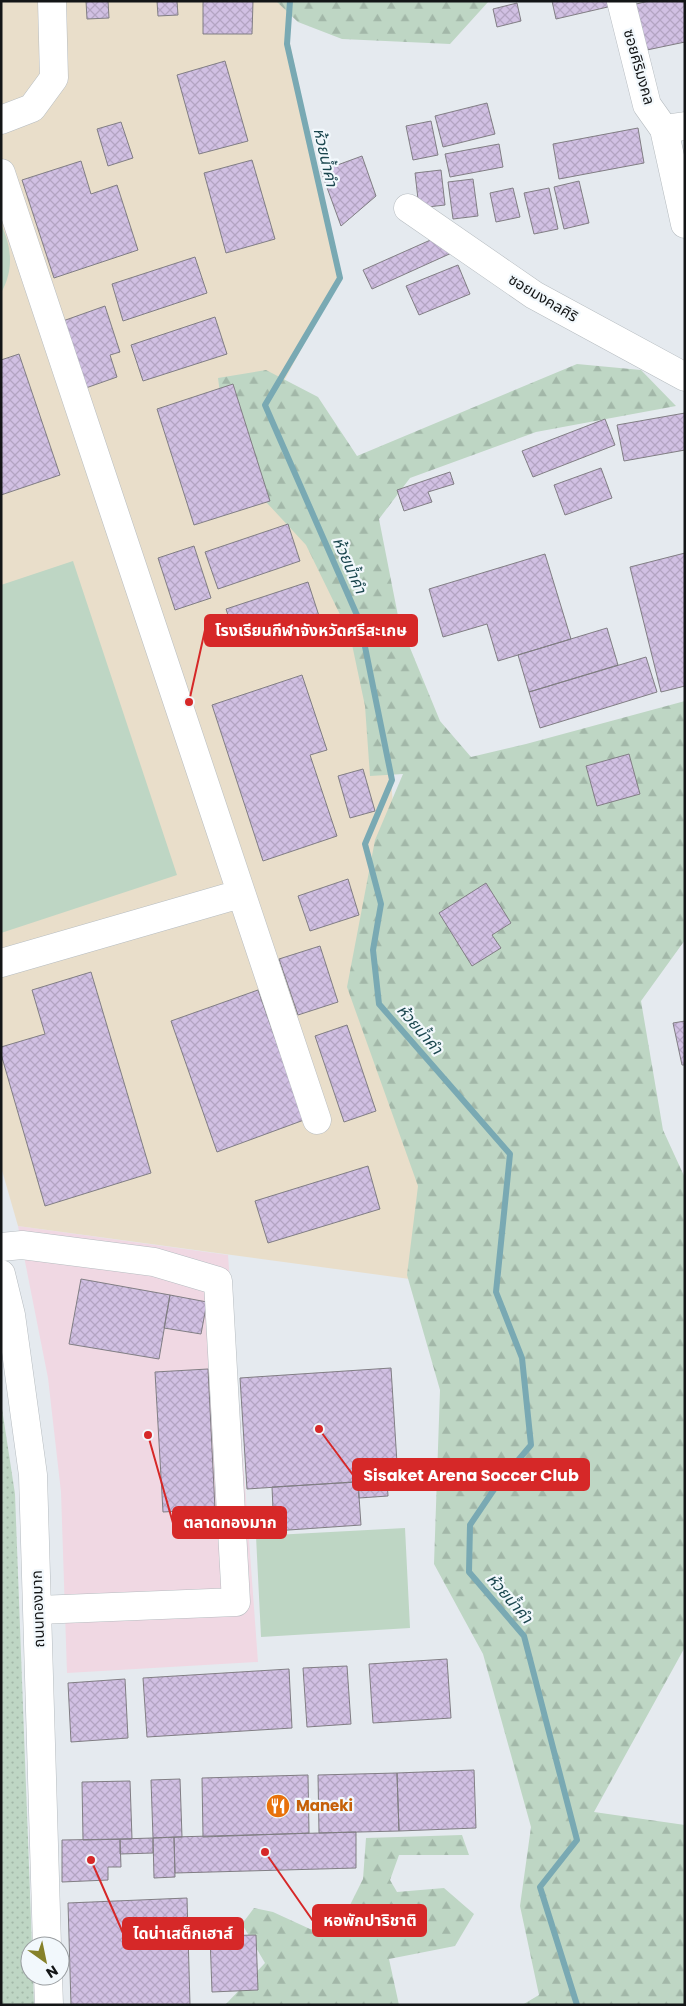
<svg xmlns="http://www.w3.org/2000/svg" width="686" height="2006" viewBox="0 0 686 2006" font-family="Poppins,'Noto Sans Thai',sans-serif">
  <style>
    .commercial { fill: #f0d8e3 }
    .education { fill: #e9deca }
    .grass { fill: url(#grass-dots) }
    .forest { fill: url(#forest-firs) }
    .pitch { fill: #bed6c4 }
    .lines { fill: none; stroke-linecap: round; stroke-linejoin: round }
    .stream { stroke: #79a9b3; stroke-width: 6 }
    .building { fill: url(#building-cross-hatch); stroke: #817e84 }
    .minor-casing { stroke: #b6bcc0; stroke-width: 29 }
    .major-casing { stroke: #b6bcc0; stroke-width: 29 }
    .minor { stroke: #fff; stroke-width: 28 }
    .major { stroke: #fff; stroke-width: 28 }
    .labels { text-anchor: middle; stroke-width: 4.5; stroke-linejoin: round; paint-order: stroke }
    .street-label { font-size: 15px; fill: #131516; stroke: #f2f8fc }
    .food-label { font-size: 15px; font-weight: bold; fill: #c56008; stroke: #f2f8fc; text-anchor: start }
    .water-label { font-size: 16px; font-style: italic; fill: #1a464e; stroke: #f2f8fc }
    .leader { fill: none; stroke: #d62828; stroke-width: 2 }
    .callout-dot { fill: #d62828; stroke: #f2f8fc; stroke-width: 2 }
    .callout { fill: #d62828; stroke: #d62828; stroke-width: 2 }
    .callout-label { font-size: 16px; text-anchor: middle; font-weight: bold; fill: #fff }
  </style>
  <defs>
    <pattern id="grass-dots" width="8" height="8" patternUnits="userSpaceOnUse" patternTransform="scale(1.25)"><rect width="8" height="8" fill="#bed6c4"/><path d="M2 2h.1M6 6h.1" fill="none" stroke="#a2b7a8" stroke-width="1.8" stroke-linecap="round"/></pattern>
    <pattern id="forest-firs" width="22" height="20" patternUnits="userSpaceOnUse" patternTransform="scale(1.25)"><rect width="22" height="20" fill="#bed6c4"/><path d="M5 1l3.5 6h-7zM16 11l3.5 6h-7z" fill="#a2b7a8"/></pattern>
    <pattern id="building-cross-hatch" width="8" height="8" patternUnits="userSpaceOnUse" patternTransform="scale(1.25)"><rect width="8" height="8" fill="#d1c0e3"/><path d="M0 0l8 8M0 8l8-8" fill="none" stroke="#b3a4c2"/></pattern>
  </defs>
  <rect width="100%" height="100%" fill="#e5eaef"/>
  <path class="commercial" d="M 18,1226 L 228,1255 L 258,1662 L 67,1673 L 61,1492 L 48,1378 Z"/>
  <path class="education" d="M 1,1 L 289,1 L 289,39 L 340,277 L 269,409 L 361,627 L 391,777 L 394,821 L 491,1290 L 18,1226 L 1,1167 Z"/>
  <path class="grass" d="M 1,1402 L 15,1494 L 32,1946 L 30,1946 L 30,1976 L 33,1976 L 34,2005 L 2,2005 Z"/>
  <path class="forest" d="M 276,1 L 489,1 L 450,44 L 342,39 L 298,22 Z
    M 577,364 L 641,370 L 676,406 L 536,432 L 410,478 L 379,519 L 399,621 L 440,721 L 471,757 L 526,744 L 685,701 L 685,940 L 641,1001 L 663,1130 L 685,1178 L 685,1647 L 594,1812 L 685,1825 L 685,2005 L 522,2005 L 539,1995 L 520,1906 L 531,1827 L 483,1654 L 434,1564 L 440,1390 L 407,1275 L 418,1186 L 347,987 L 375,840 L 403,774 L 370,776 L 365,706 L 350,635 L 306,545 L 229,462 L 218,378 L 266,370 L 318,397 L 357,456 Z
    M 462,1835 L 469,1855 L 399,1855 L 390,1880 L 397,1892 L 444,1888 L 474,1914 L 455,1946 L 389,1959 L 399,2005 L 225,2005 L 265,1963 L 242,1924 L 254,1908 L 273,1912 L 310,1929 L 331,1932 L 348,1922 L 348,1909 L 363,1879 L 366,1838 Z"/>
  <path class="pitch" d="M 1,224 C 12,247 14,270 1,293 Z
    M 73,561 L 177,875 L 1,933 L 1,585 Z
    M 405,1528 L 410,1628 L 261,1637 L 256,1536 Z"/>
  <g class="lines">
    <path class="stream" d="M 290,1 L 287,44 L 340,278 L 265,405 L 360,622 L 392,780 L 365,844 L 381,904 L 373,950 L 379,1004 L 510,1154 L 496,1292 L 522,1358 L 531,1445 L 497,1485 L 470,1525 L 469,1572 L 524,1636 L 577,1840 L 540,1887 L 577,2005"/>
  </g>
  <path class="building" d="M 86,1 L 108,1 L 109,18 L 87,19 Z
    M 157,1 L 177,1 L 178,15 L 158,16 Z
    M 203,1 L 253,1 L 252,34 L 203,34 Z
    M 552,1 L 611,1 L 612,6 L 556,19 Z
    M 649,1 L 685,1 L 685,42 L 642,51 L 632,5 Z
    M 517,3 L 521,21 L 497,27 L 493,9 Z
    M 225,61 L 248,141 L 199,154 L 177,75 Z
    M 487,103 L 495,134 L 443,147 L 435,116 Z
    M 431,121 L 438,155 L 413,160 L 406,126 Z
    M 121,122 L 133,158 L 108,166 L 97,129 Z
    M 638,128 L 644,163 L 559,179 L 553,144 Z
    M 499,144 L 503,167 L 450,177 L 445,154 Z
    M 362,156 L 376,196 L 341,226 L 321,171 Z
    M 252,160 L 275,239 L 226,253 L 204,173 Z
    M 81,161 L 91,194 L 117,185 L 138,250 L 54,278 L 22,180 Z
    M 441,170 L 445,205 L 419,208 L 415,173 Z
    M 473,179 L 478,216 L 453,219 L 448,182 Z
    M 579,181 L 589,223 L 564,229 L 554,187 Z
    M 513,188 L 520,217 L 496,222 L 490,193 Z
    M 549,188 L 558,229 L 534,234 L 524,193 Z
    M 435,238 L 456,251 L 372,289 L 363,270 Z
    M 195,257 L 207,293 L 123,321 L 112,284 Z
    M 458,265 L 470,294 L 419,315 L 406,286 Z
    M 105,306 L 120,352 L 110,355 L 117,377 L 83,389 L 60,322 Z
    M 215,317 L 227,354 L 143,381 L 131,345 Z
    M 19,354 L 60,475 L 1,495 L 1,360 Z
    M 233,384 L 270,501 L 194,525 L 157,409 Z
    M 685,413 L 685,450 L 624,461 L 617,425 Z
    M 605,419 L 615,445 L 533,477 L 522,451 Z
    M 601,468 L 612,498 L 565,515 L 554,485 Z
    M 450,472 L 454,484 L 428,492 L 432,502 L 404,511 L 397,490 Z
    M 288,524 L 300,561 L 218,589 L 205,552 Z
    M 194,546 L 211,598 L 175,610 L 158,558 Z
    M 685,553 L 685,686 L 661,692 L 630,567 Z
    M 545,554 L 571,639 L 498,661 L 487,624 L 443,637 L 429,589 Z
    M 308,582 L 320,619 L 238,646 L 226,609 Z
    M 607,628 L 618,665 L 529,692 L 518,655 Z
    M 646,657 L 657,692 L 540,728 L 529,692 Z
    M 302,675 L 327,750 L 310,755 L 337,836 L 263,861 L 212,705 Z
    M 629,754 L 640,794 L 597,806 L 586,766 Z
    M 363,769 L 375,811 L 350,818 L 338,776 Z
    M 348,879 L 359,915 L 310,931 L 298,896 Z
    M 486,883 L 511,923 L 492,935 L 501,948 L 472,966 L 439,913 Z
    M 320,946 L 338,1002 L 298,1015 L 279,959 Z
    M 91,972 L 151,1173 L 45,1206 L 1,1054 L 1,1047 L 45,1034 L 32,990 Z
    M 258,990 L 304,1120 L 217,1152 L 171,1021 Z
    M 685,1021 L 685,1065 L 682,1065 L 673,1023 Z
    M 347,1025 L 376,1111 L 344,1122 L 315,1036 Z
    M 368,1166 L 380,1209 L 268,1243 L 255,1201 Z
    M 81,1279 L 170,1295 L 159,1359 L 69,1344 Z
    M 170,1295 L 207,1302 L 201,1334 L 164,1328 Z
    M 391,1368 L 398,1479 L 247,1489 L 240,1378 Z
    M 208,1369 L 215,1509 L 163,1512 L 155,1372 Z
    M 387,1480 L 388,1496 L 359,1498 L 358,1482 Z
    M 358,1482 L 361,1525 L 274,1531 L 272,1487 Z
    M 447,1659 L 451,1718 L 373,1723 L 369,1664 Z
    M 347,1666 L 351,1724 L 307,1727 L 303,1668 Z
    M 289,1669 L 292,1728 L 147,1737 L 143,1678 Z
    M 125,1679 L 128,1738 L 71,1742 L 68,1683 Z
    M 474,1770 L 476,1828 L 399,1831 L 397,1773 Z
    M 397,1773 L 399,1831 L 319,1833 L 318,1775 Z
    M 308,1775 L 309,1833 L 203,1837 L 202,1778 Z
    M 180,1779 L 182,1837 L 153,1838 L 151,1780 Z
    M 130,1781 L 132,1839 L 83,1840 L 82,1782 Z
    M 356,1832 L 356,1868 L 175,1873 L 174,1837 Z
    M 174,1837 L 175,1877 L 154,1878 L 153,1838 Z
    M 153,1838 L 153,1853 L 120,1854 L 120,1839 Z
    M 120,1839 L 121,1867 L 108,1867 L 108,1880 L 62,1882 L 62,1840 Z
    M 187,1898 L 190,2005 L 71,2005 L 68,1903 Z
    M 256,1935 L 258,1990 L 212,1992 L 210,1936 Z"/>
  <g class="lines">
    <g class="minor-casing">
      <path id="minor" d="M 621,1 L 647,105 L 664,129
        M 1,120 L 32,108 L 54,78 L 52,1
        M 685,126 L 664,129 L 685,224
        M 1,173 L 317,1120
        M 408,208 L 534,295 L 685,377
        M 1,963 L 240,894
        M 1,1247 L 22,1245 L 154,1262 L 218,1281 L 236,1602 L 38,1610"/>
    </g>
    <g class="major-casing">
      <path id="major" d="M 1,1274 L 11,1315 L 33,1475 L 47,1946
        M 48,1976 L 49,2005"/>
    </g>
    <use href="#minor" class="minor"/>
    <use href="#major" class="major"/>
  </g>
  <defs>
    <g id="restaurant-disc" transform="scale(1.25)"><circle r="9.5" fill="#e8710a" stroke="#f2f8fc"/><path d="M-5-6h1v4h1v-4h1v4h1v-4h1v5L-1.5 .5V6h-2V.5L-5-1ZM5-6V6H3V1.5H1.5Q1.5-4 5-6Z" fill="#fff"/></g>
  </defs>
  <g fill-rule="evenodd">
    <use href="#restaurant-disc" x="278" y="1806"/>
  </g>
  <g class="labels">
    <g class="street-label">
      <text transform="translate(639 67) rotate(74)" y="5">ซอยศิริมงคล</text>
      <text transform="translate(543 298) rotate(31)" y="5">ซอยมงคลศิริ</text>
      <text transform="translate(38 1609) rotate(-92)" y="5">ถนนทองมาก</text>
    </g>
    <g class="food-label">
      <text x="296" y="1811">Maneki</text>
    </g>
    <g class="water-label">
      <text transform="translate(326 157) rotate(77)" y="6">ห้วยน้ำคำ</text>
      <text transform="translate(350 565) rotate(66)" y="6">ห้วยน้ำคำ</text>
      <text transform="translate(420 1029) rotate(49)" y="6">ห้วยน้ำคำ</text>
      <text transform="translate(510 1598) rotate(49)" y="6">ห้วยน้ำคำ</text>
    </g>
  </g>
  <path class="leader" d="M189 702L205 630M319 1429L353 1475M148 1435L173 1523M265 1852L313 1921M91 1860L123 1933"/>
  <g class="callout-dot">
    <circle cx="189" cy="702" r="5"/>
    <circle cx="319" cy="1429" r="5"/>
    <circle cx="148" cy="1435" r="5"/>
    <circle cx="265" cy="1852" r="5"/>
    <circle cx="91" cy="1860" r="5"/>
  </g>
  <g class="callout">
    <rect x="205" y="615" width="212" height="31" rx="5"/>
    <rect x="353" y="1459" width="236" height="31" rx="5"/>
    <rect x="173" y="1507" width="113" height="31" rx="5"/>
    <rect x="313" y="1905" width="113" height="31" rx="5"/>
    <rect x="123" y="1918" width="120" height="31" rx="5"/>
  </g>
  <g class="callout-label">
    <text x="311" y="636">โรงเรียนกีฬาจังหวัดศรีสะเกษ</text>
    <text x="471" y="1481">Sisaket Arena Soccer Club</text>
    <text x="230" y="1528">ตลาดทองมาก</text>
    <text x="370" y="1926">หอพักปาริชาติ</text>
    <text x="183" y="1939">ไดน่าเสต็กเฮาส์</text>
  </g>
  <rect width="686" height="2006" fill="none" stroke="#131516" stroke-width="5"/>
  <g transform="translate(45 1961) rotate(147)"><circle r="24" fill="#f2f8fc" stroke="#999da0"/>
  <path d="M0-4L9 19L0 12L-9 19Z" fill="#868129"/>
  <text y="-8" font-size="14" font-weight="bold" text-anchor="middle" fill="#131516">N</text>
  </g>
</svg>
